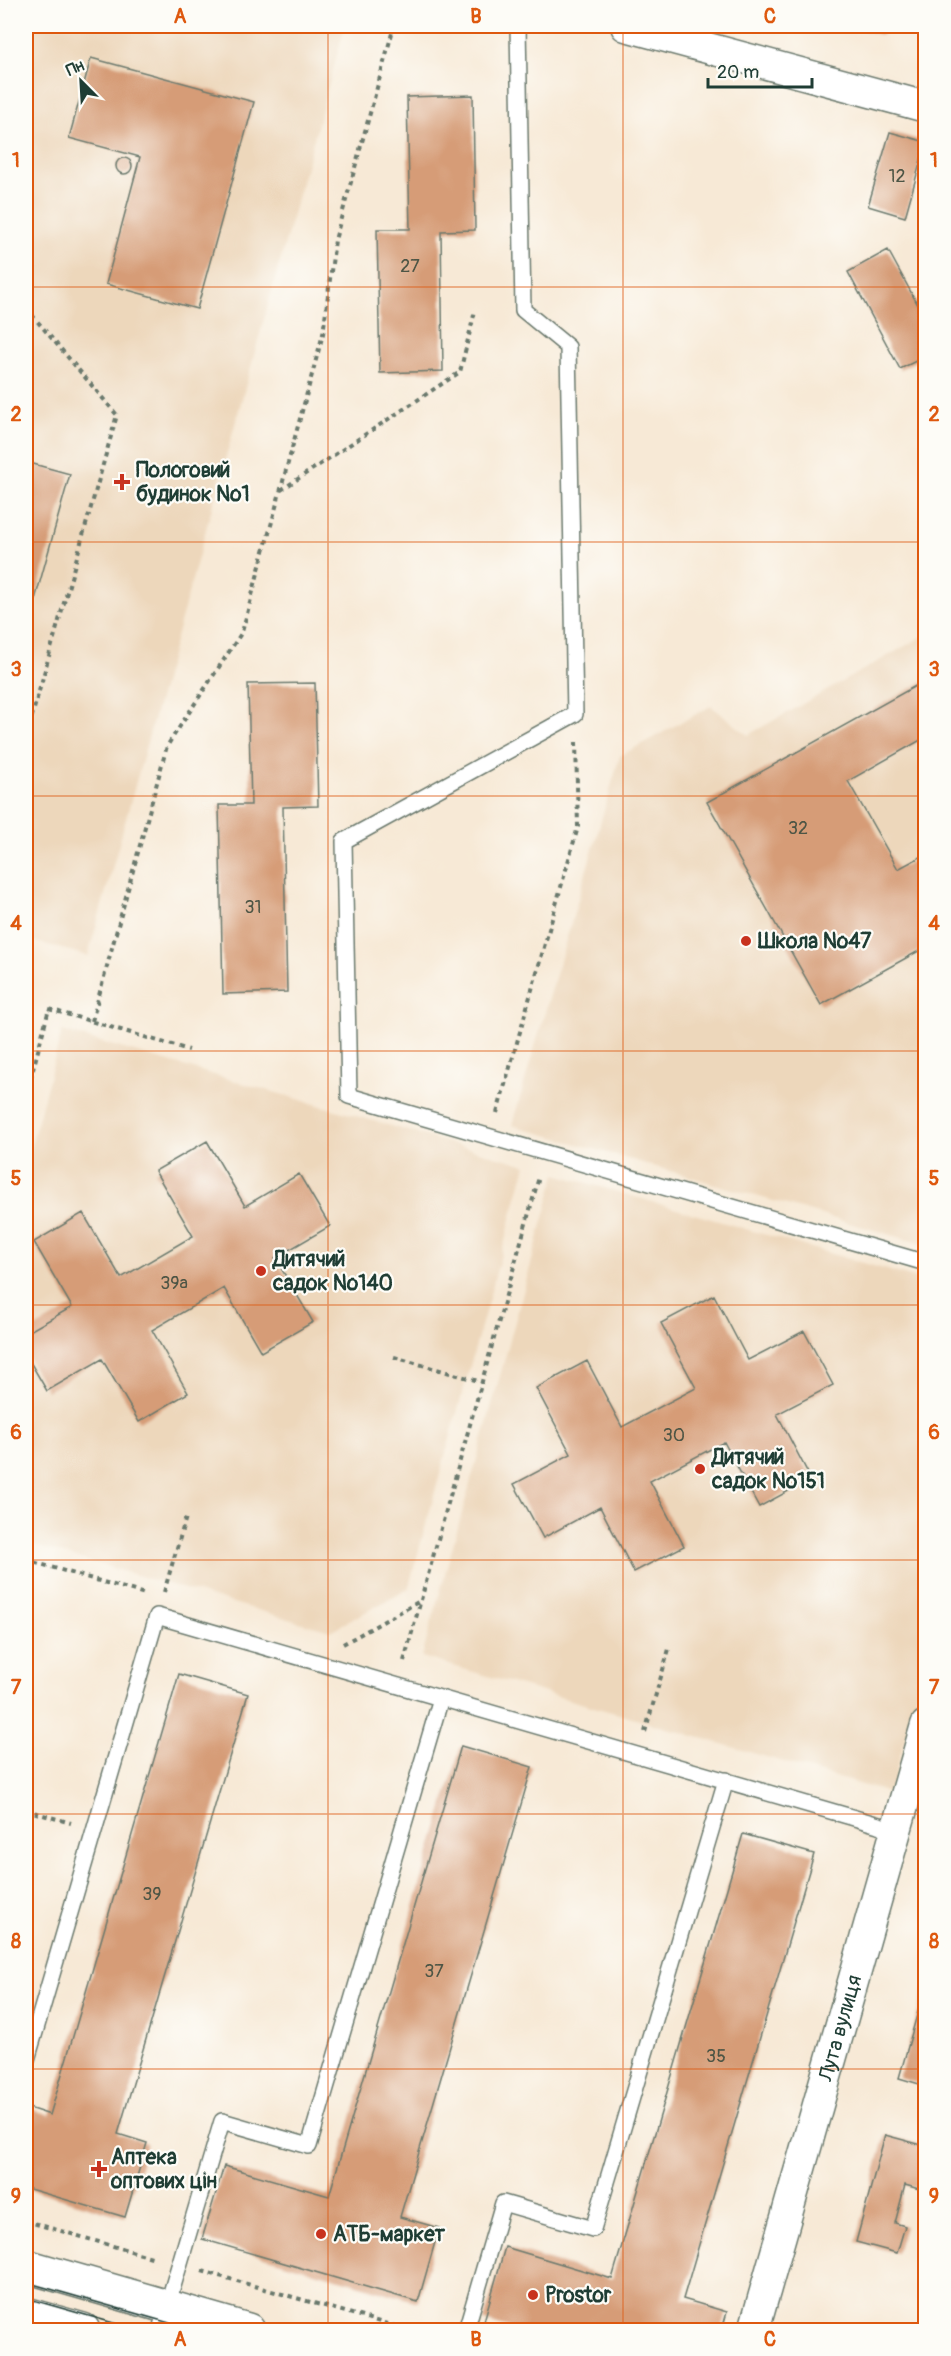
<svg xmlns="http://www.w3.org/2000/svg" width="951" height="2356" viewBox="0 0 951 2356" font-family="Pangolin,sans-serif">
  <style>
    .built { fill: #edd7bb }
    .building { fill: #d69c77 }
    .lines { fill: none; stroke-linecap: round; stroke-linejoin: round }
    .service-casing { stroke: #6b796d; stroke-width: 18 }
    .minor-casing { stroke: #6b796d; stroke-width: 33 }
    .secondary-casing { stroke: #6b796d; stroke-width: 36 }
    .path { stroke: #6b796d; stroke-width: 4; stroke-dasharray: 4.5 4.5; stroke-linecap: butt }
    .service { stroke: #fff; stroke-width: 15 }
    .minor { stroke: #fff; stroke-width: 30 }
    .secondary { stroke: #fff; stroke-width: 33 }
    .tram { stroke: #1f3d34; stroke-width: 1.5 }
    .grid { fill: none; stroke: #de580e; stroke-width: 1.5; stroke-opacity: 0.55 }
    .poi-dot { fill: #c8321e; stroke: #fdfcf7; stroke-width: 2 }
    .labels { text-anchor: middle; stroke-width: 4.5; stroke-linejoin: round; paint-order: stroke }
    .number-label { font-size: 18px; fill: #4d5545 }
    .poi-label { font-size: 21px; font-weight: bold; fill: #1f3d34; stroke: #fdfcf7; text-anchor: start }
    .street-label { font-size: 21px; fill: #1f3d34; stroke: #fdfcf7 }
    .neatline { fill: none; stroke: #de580e; stroke-width: 2 }
    .grid-label { font-size: 20px; text-anchor: middle; font-weight: bold; fill: #de580e }
  </style>
  <rect width="100%" height="100%" fill="#fdfcf7"/>
  <filter id="ink" filterUnits="userSpaceOnUse"><feTurbulence type="fractalNoise" baseFrequency=".0167" numOctaves="2"/><feDisplacementMap in="SourceGraphic" scale="12" xChannelSelector="R" yChannelSelector="G"/><feConvolveMatrix kernelMatrix="1 2 1 2 8 2 1 2 1" color-interpolation-filters="sRGB"/></filter>
  <filter id="wash" filterUnits="userSpaceOnUse"><feTurbulence type="fractalNoise" baseFrequency=".008" numOctaves="4" result="noise"/><feDisplacementMap in="SourceGraphic" scale="24" xChannelSelector="R" yChannelSelector="G"/><feGaussianBlur stdDeviation="1.35" result="paint"/><feColorMatrix in="noise" values="0 0 0 0 0 0 0 0 0 0 0 0 0 0 0 0 0 1.4 0 .05"/><feComposite in="paint" operator="in"/></filter>
  <g filter="url(#wash)">
    <rect width="100%" height="100%" fill="#f7e9d6"/>
    <path class="built" d="M 26,26 L 345,26 L 88,956 L 26,939 Z
      M 925,635 L 925,1245 L 512,1125 L 620,756 L 711,706 L 748,735 Z
      M 62,1031 L 526,1165 L 408,1589 L 330,1631 L 26,1543 L 26,1164 Z
      M 556,1174 L 925,1281 L 925,1666 L 890,1793 L 422,1657 Z"/>
    <g id="blocks">
      <path class="building" d="M 850,26 L 885,26 L 882,35 Z
        M 91,58 L 254,102 L 197,309 L 106,284 L 140,157 L 69,138 Z
        M 473,95 L 475,230 L 441,231 L 443,371 L 380,373 L 377,229 L 410,229 L 407,97 Z
        M 890,132 L 926,142 L 905,217 L 868,206 Z
        M116 166a8 8 0 1 1 16 0a8 8 0 1 1-16 0Z
        M 888,250 L 926,320 L 926,356 L 900,369 L 848,272 Z
        M 26,462 L 70,474 L 26,632 Z
        M 926,680 L 926,737 L 848,781 L 898,869 L 926,854 L 926,947 L 821,1005 L 707,802 Z
        M 315,683 L 318,806 L 283,807 L 287,992 L 223,994 L 219,805 L 251,805 L 248,684 Z
        M 207,1141 L 245,1206 L 299,1174 L 330,1226 L 275,1258 L 313,1322 L 261,1352 L 224,1288 L 152,1330 L 188,1393 L 139,1422 L 102,1359 L 47,1391 L 26,1355 L 26,1333 L 72,1307 L 34,1242 L 83,1213 L 121,1278 L 193,1236 L 155,1171 Z
        M 714,1295 L 748,1360 L 804,1331 L 833,1385 L 777,1414 L 811,1479 L 759,1507 L 724,1442 L 650,1481 L 684,1546 L 634,1572 L 600,1507 L 543,1538 L 514,1484 L 571,1454 L 536,1388 L 587,1361 L 622,1427 L 696,1388 L 661,1323 Z
        M 179,1674 L 248,1694 L 118,2134 L 147,2143 L 125,2217 L 26,2188 L 26,2107 L 50,2115 Z
        M 461,1746 L 532,1767 L 400,2217 L 439,2228 L 418,2302 L 202,2239 L 224,2166 L 329,2196 Z
        M 743,1834 L 814,1854 L 683,2299 L 727,2312 L 722,2330 L 515,2330 L 484,2321 L 505,2247 L 612,2279 Z
        M 925,1987 L 926,1987 L 926,2086 L 899,2078 Z
        M 885,2135 L 926,2146 L 926,2191 L 905,2185 L 895,2223 L 905,2226 L 897,2253 L 856,2242 Z"/>
    </g>
  </g>
  <g filter="url(#ink)">
    <use href="#blocks" fill-opacity="0" stroke="#6b796d" stroke-width="1.5"/>
    <g class="lines">
      <g class="service-casing">
        <path id="service" d="M 518,26 L 523,310 L 568,347 L 575,714 L 344,841 L 349,1096 L 926,1263
          M 26,2063 L 157,1616 L 896,1830
          M 160,2330 L 222,2121 L 309,2146 L 441,1698
          M 466,2330 L 503,2203 L 593,2229 L 726,1780"/>
      </g>
      <g class="minor-casing">
        <g id="minor">
          <path d="M 626,26 L 926,107"/>
          <path id="s1" d="M 754,2330 L 926,1725"/>
        </g>
      </g>
      <g class="secondary-casing">
        <path id="secondary" d="M 26,2266 L 248,2330
          M 26,2314 L 83,2330"/>
      </g>
      <path class="path" d="M 26,308 L 117,415 L 32,716 L 26,714
        M 281,490 L 460,372 L 475,311
        M 92,1021 L 167,746 L 242,632 L 323,334 L 335,240 L 394,26
        M 26,1096 L 49,1009 L 189,1050
        M 497,1113 L 578,827 L 576,742
        M 394,1357 L 482,1382
        M 26,1560 L 145,1594
        M 164,1592 L 186,1517
        M 343,1644 L 420,1601
        M 404,1661 L 539,1177
        M 645,1732 L 669,1649
        M 26,1810 L 71,1823
        M 26,2221 L 155,2258
        M 202,2271 L 408,2330"/>
      <use href="#service" class="service"/>
      <use href="#minor" class="minor"/>
      <use href="#secondary" class="secondary"/>
      <path class="tram" d="M 26,2282 L 194,2330
        M 26,2298 L 138,2330"/>
    </g>
  </g>
  <path class="grid" d="M 328,26 L 328,2330M 623,26 L 623,2330M 26,287 L 926,287M 26,542 L 926,542M 26,796 L 926,796M 26,1051 L 926,1051M 26,1305 L 926,1305M 26,1560 L 926,1560M 26,1814 L 926,1814M 26,2069 L 926,2069"/>
  <g class="poi-dot">
    <path d="M119 473h6v6h6v6h-6v6h-6v-6h-6v-6h6z"/>
    <circle cx="746" cy="941" r="6"/>
    <circle cx="261" cy="1271" r="6"/>
    <circle cx="700" cy="1469" r="6"/>
    <path d="M96 2160h6v6h6v6h-6v6h-6v-6h-6v-6h6z"/>
    <circle cx="321" cy="2234" r="6"/>
    <circle cx="533" cy="2295" r="6"/>
  </g>
  <g class="labels">
    <g class="number-label">
      <text x="897" y="182">12</text>
      <text x="410" y="272">27</text>
      <text x="798" y="834">32</text>
      <text x="253" y="913">31</text>
      <text x="174" y="1289">39а</text>
      <text x="674" y="1441">30</text>
      <text x="152" y="1900">39</text>
      <text x="434" y="1977">37</text>
      <text x="716" y="2062">35</text>
    </g>
    <g class="poi-label">
      <text x="136" y="477">Пологовий<tspan x="136" dy="24">будинок №1</tspan></text>
      <text x="758" y="948">Школа №47</text>
      <text x="273" y="1266">Дитячий<tspan x="273" dy="24">садок №140</tspan></text>
      <text x="712" y="1464">Дитячий<tspan x="712" dy="24">садок №151</tspan></text>
      <text x="111" y="2164">Аптека<tspan x="111" dy="24">оптових цін</tspan></text>
      <text x="333" y="2241">АТБ-маркет</text>
      <text x="545" y="2302">Prostor</text>
    </g>
    <g class="street-label">
      <text dy="7" stroke="none"><textPath href="#s1" startOffset="314">Лута вулиця</textPath></text>
    </g>
  </g>
  <rect width="951" height="2356" fill="none" stroke="#fdfcf7" stroke-width="66"/>
  <g transform="translate(81 81) rotate(336)" stroke="#fdfcf7" stroke-width="4.5" paint-order="stroke">
  <path d="M0-4.5L10 22L0 15L-10 22Z" fill="#1f3d34"/>
  <text y="-9" font-size="16" font-weight="bold" text-anchor="middle" fill="#1f3d34">Пн</text>
  </g>
  <path d="M708 78v9h104v-9" fill="none" stroke="#1f3d34" stroke-width="3"/>
  <text x="717" y="78" font-size="18" fill="#1f3d34" stroke="#fdfcf7" stroke-width="4.5" paint-order="stroke">20 m</text>
  <rect x="33" y="33" width="885" height="2290" class="neatline"/>
  <g class="grid-label">
    <text x="180" y="23">A</text>
    <text x="476" y="23">B</text>
    <text x="770" y="23">C</text>
    <text x="16" y="167">1</text>
    <text x="934" y="167">1</text>
    <text x="16" y="421">2</text>
    <text x="934" y="421">2</text>
    <text x="16" y="676">3</text>
    <text x="934" y="676">3</text>
    <text x="16" y="930">4</text>
    <text x="934" y="930">4</text>
    <text x="16" y="1185">5</text>
    <text x="934" y="1185">5</text>
    <text x="16" y="1439">6</text>
    <text x="934" y="1439">6</text>
    <text x="16" y="1694">7</text>
    <text x="934" y="1694">7</text>
    <text x="16" y="1948">8</text>
    <text x="934" y="1948">8</text>
    <text x="16" y="2203">9</text>
    <text x="934" y="2203">9</text>
    <text x="180" y="2346">A</text>
    <text x="476" y="2346">B</text>
    <text x="770" y="2346">C</text>
  </g>
</svg>
